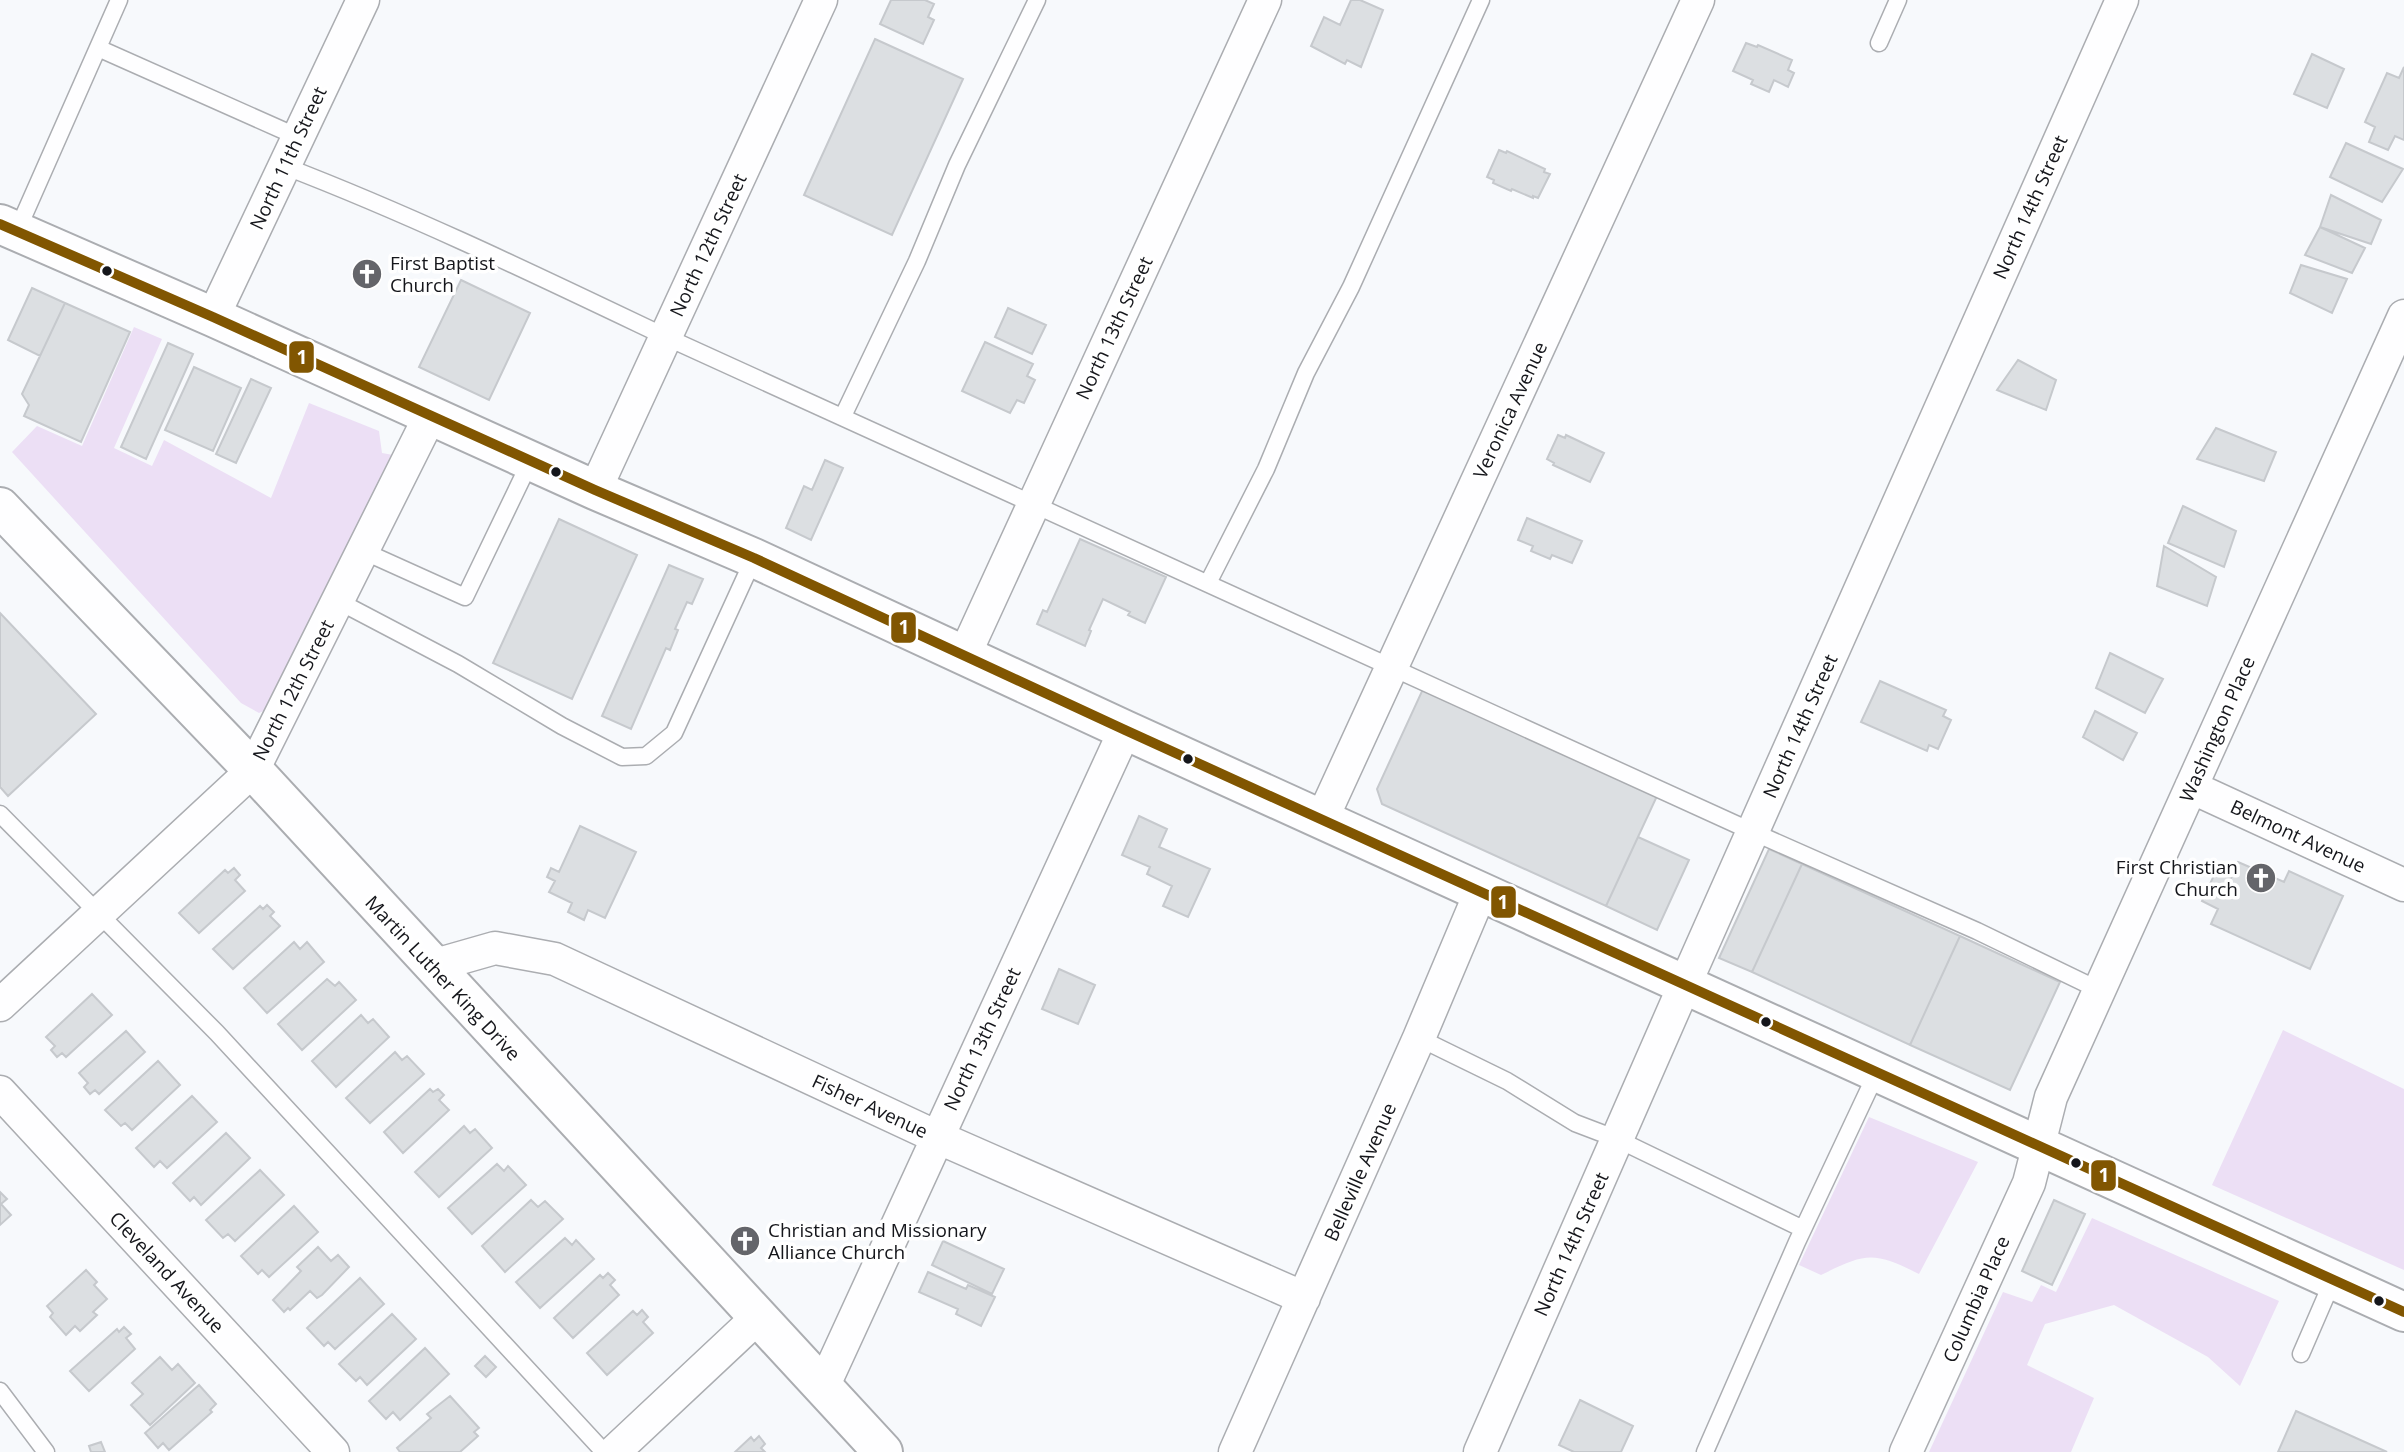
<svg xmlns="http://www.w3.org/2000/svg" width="2404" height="1452" viewBox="0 0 2404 1452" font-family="'Open Sans',sans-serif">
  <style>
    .green { fill: #ecdff5 }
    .building { fill: #dcdfe2; stroke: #c6c9cd; stroke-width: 2 }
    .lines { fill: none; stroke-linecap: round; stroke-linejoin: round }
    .service-casing { stroke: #abadb1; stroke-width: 19 }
    .minor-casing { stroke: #abadb1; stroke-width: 35 }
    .tertiary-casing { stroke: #abadb1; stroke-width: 42 }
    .secondary-casing { stroke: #abadb1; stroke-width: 42 }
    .service { stroke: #fefeff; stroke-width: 16 }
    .minor { stroke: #fefeff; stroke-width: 32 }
    .tertiary { stroke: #fefeff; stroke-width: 38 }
    .secondary { stroke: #fefeff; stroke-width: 38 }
    .bus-1-casing { stroke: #fff; stroke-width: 16 }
    .bus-1 { stroke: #815601; stroke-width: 10 }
    .bus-dot { fill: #15161b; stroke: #fff; stroke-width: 2.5 }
    .labels { text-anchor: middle; stroke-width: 7; stroke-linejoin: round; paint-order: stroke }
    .street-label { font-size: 19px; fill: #15161b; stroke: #fff }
    .poi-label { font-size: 19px; fill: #15161b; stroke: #fff; text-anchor: start }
    .line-badge { stroke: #fff; stroke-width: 2.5 }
    .badge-label { font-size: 19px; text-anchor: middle; font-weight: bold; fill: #fff }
  </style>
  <rect width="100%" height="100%" fill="#f7f9fc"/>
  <path class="green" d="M 134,327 L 162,339 L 114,448 L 152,466 L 164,440 L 271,498 L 309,403 L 379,431 L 382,453 L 393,455 L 277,705 L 259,713 L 241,703 L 12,452 L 37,426 L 82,446 Z
    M 2283,1030 L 2404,1089 L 2404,1270 L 2212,1185 Z
    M 1869,1117 L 1978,1162 L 1919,1274 C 1873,1251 1866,1253 1821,1275 L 1799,1265 Z
    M 2092,1218 L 2279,1301 L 2240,1386 L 2208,1357 L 2114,1305 L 2045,1324 L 2027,1365 L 2094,1398 L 2071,1452 L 1929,1452 L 2003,1292 L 2032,1302 L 2041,1285 L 2056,1292 Z"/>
  <path class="building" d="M 891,0 L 925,0 L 934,4 L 928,17 L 934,20 L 923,44 L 880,24 Z
    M 1351,0 L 1360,0 L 1383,10 L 1361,67 L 1347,60 L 1345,64 L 1311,46 L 1324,17 L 1340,25 Z
    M 875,39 L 963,79 L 892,235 L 804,195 Z
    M 1746,43 L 1757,47 L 1758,45 L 1792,60 L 1788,70 L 1794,73 L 1788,87 L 1774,80 L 1769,92 L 1751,84 L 1753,80 L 1733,71 Z
    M 2312,54 L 2344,69 L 2327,108 L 2294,94 Z
    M 2404,67 L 2404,140 L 2395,136 L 2388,150 L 2369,142 L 2375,127 L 2365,122 L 2387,73 L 2399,78 Z
    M 2346,143 L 2403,169 L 2382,202 L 2330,177 Z
    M 1499,150 L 1506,153 L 1507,151 L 1545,169 L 1544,172 L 1550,174 L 1538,198 L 1533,196 L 1533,198 L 1512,189 L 1511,191 L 1493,183 L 1494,180 L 1487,177 Z
    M 2331,195 L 2381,220 L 2371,244 L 2320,227 Z
    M 2320,227 L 2365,248 L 2352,273 L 2305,255 Z
    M 2301,265 L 2347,279 L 2332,313 L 2290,293 Z
    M 461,280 L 530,313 L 489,400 L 419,367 Z
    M 32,288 L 65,303 L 40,356 L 8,340 Z
    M 65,303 L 130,332 L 81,442 L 24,416 L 29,405 L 22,394 Z
    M 1008,308 L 1046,325 L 1032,354 L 995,337 Z
    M 985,342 L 1033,364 L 1027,376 L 1035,380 L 1024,403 L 1017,400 L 1010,413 L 962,391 Z
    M 168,343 L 193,354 L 146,459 L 121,447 Z
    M 2018,360 L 2056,380 L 2046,410 L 1997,390 Z
    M 194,367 L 241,388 L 213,451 L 165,430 Z
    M 251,379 L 271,388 L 236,463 L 216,454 Z
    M 2216,428 L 2276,452 L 2264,481 L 2197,459 Z
    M 1558,435 L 1565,438 L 1566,435 L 1604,453 L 1590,482 L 1553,465 L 1554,463 L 1547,459 Z
    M 825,460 L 843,468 L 811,540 L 786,528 L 804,486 L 812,490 Z
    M 2183,506 L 2236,531 L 2224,567 L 2168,543 Z
    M 1527,518 L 1582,541 L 1572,563 L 1552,555 L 1550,559 L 1531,551 L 1533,546 L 1518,540 Z
    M 559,519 L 637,555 L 572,699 L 493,663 Z
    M 1080,539 L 1166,577 L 1145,623 L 1128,615 L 1130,612 L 1103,599 L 1089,630 L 1091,631 L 1085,646 L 1037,624 L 1043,610 L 1047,612 Z
    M 2164,546 L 2216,577 L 2207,606 L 2157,586 Z
    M 669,565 L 703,579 L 692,604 L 687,602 L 675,629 L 678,630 L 670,650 L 666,648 L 631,729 L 602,716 Z
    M 0,613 L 96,714 L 8,796 L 0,787 Z
    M 2110,653 L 2163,679 L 2145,713 L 2096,688 Z
    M 1880,681 L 1946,710 L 1943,716 L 1951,720 L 1938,749 L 1929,745 L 1927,751 L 1861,722 Z
    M 1423,689 L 1657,796 L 1606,906 L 1382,804 L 1377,789 Z
    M 2095,711 L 2137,733 L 2123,760 L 2083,737 Z
    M 1139,816 L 1167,829 L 1159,847 L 1210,869 L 1188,917 L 1163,906 L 1172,886 L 1147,874 L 1150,867 L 1122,855 Z
    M 580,826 L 636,852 L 605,918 L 588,910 L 584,920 L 568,912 L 572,903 L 549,892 L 555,881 L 547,877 L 551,868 L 559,872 Z
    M 1638,837 L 1689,860 L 1657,930 L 1606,906 Z
    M 1769,849 L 1802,864 L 1752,972 L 1719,958 Z
    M 2238,862 L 2284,882 L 2289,871 L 2343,896 L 2310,969 L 2211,924 L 2218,909 L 2202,901 L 2216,871 L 2231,878 Z
    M 1802,864 L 1960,936 L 1910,1045 L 1752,972 Z
    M 234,868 L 240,875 L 235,880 L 245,891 L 199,933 L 179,913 L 225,870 L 228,873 Z
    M 267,905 L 274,912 L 270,916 L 280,926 L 233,969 L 213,949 L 260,906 L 263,909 Z
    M 1960,936 L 2060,982 L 2010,1090 L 1910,1045 Z
    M 294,942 L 300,949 L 307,942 L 324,962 L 267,1013 L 244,988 Z
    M 1059,969 L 1095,985 L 1078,1024 L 1042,1009 Z
    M 327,979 L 335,986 L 339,982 L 356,1000 L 302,1050 L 278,1024 Z
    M 92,994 L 112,1015 L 66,1057 L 62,1053 L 57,1057 L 51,1050 L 55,1046 L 46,1037 Z
    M 361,1015 L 368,1023 L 373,1019 L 389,1037 L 336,1087 L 312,1061 Z
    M 126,1031 L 145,1052 L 99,1094 L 95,1090 L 90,1094 L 84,1087 L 88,1083 L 79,1073 Z
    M 395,1052 L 402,1060 L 407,1056 L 424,1074 L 370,1123 L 346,1098 Z
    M 158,1061 L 180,1085 L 132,1130 L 125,1123 L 121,1126 L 105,1110 Z
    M 430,1089 L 433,1092 L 438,1089 L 444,1095 L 439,1100 L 449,1110 L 403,1153 L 384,1132 Z
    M 192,1096 L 217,1122 L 167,1168 L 160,1161 L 154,1167 L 136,1148 Z
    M 464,1126 L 470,1133 L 475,1129 L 492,1148 L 439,1197 L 415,1172 Z
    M 226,1133 L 250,1158 L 201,1205 L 194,1197 L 190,1201 L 173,1183 Z
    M 497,1164 L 504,1171 L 508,1166 L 526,1185 L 472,1234 L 448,1208 Z
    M 260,1170 L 284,1195 L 235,1241 L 228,1234 L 223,1238 L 206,1220 Z
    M 0,1192 L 7,1199 L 1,1204 L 11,1215 L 0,1225 Z
    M 531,1200 L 538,1207 L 545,1201 L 563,1219 L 505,1272 L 482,1246 Z
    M 2054,1200 L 2085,1214 L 2052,1285 L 2022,1271 Z
    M 294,1206 L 318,1232 L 269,1277 L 262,1270 L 258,1274 L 241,1256 Z
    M 565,1238 L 572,1245 L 576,1240 L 594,1259 L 540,1308 L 516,1282 Z
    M 943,1241 L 1004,1269 L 992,1294 L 932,1265 Z
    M 318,1247 L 331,1261 L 338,1255 L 349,1267 L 322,1295 L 317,1298 L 310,1291 L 290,1310 L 288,1308 L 284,1312 L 273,1300 L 301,1271 L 297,1267 Z
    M 86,1270 L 97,1282 L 94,1285 L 107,1299 L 93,1312 L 97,1315 L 80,1331 L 75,1326 L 66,1335 L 50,1317 L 53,1313 L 47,1306 Z
    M 928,1272 L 966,1289 L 968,1285 L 995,1297 L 981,1326 L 956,1314 L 958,1309 L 919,1292 Z
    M 608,1273 L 615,1280 L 610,1285 L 619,1295 L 573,1338 L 554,1318 L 600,1275 L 603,1278 Z
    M 360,1278 L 384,1304 L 335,1349 L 328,1342 L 324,1346 L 307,1328 Z
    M 642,1310 L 648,1317 L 643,1322 L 653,1333 L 607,1375 L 587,1353 L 633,1311 L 637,1315 Z
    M 392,1314 L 416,1339 L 367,1385 L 360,1377 L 356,1381 L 339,1364 Z
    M 124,1327 L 131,1334 L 126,1338 L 135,1349 L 89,1391 L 70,1371 L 117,1329 L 119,1332 Z
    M 425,1348 L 449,1374 L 400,1420 L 393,1412 L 386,1419 L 369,1401 Z
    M 485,1356 L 496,1367 L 486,1377 L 475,1366 Z
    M 160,1357 L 172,1370 L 178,1364 L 195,1383 L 150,1425 L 131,1405 L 143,1394 L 132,1383 Z
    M 199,1385 L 216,1404 L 210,1410 L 212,1412 L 169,1450 L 163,1443 L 158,1448 L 145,1433 Z
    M 450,1396 L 479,1428 L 474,1432 L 478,1436 L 460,1452 L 400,1452 L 397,1448 L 431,1418 L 427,1414 Z
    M 1580,1400 L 1633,1426 L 1621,1452 L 1574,1452 L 1559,1445 Z
    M 2296,1411 L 2387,1452 L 2278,1452 Z
    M 759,1436 L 765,1444 L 761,1448 L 765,1452 L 735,1452 L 751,1437 L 754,1441 Z
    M 101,1442 L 105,1452 L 91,1452 L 89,1446 Z"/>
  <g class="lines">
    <g class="service-casing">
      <path id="service" d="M 1879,43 L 1898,0
        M 98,48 L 298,137
        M 284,166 C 414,216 540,277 666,337 L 1753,832 L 1977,931 L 2099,990
        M 17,231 L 119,0
        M 843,416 L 917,261 L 957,165 L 1037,0
        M 363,551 L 465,597 L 531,460
        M 1208,583 L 1266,469 L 1306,373 L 1351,287 L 1481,0
        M 338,601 L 458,664 L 562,726 L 622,757 L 646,756 L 674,733 L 754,558
        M 0,814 L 217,1033 L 604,1452
        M 1419,1038 L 1507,1081 L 1575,1123 L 1617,1139 L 1803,1229
        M 2301,1354 L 2333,1280
        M 0,1391 L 46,1452
        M 1705,1452 L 1797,1242 L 1877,1072"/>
    </g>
    <g class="minor-casing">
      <path id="minor" d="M 213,317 L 363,0
        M 595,490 L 821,0
        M 964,656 L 1265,0
        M 2191,787 L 2404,885
        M 1322,819 L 1698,0
        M 432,966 L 495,948 L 555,959 L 937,1137 L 1304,1298
        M 0,1005 L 253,770 L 431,414
        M 0,1092 L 333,1452
        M 823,1387 L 1125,730
        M 614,1452 L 757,1318
        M 1235,1452 L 1419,1038 L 1481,891
        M 1480,1452 L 1685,984 L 2122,0
        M 1906,1452 L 2029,1183 L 2051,1097 L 2404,316"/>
    </g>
    <g class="tertiary-casing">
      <path id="tertiary" d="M 0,507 L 253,770 L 883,1452"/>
    </g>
    <g class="secondary-casing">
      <path id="secondary" d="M 0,224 L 213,317 L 595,490 L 754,558 L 1125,730 L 2404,1312"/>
    </g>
    <use href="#service" class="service"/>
    <use href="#minor" class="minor"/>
    <use href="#tertiary" class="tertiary"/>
    <use href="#secondary" class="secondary"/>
    <g class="bus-1-casing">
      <path id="bus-1" d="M 0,224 L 213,317 L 595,490 L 754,558 L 1125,730 L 2404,1312"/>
    </g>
    <use href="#bus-1" class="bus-1"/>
  </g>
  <defs>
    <g id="church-disc" transform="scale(1.575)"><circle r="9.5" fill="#64656a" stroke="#fff"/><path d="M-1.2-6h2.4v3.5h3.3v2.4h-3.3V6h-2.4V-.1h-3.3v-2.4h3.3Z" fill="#fff"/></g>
  </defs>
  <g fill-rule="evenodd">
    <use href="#church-disc" x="367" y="274"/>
    <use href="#church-disc" x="2261" y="878"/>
    <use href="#church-disc" x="745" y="1241"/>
  </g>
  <g class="bus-dot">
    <circle cx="107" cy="271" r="6"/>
    <circle cx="556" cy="472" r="6"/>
    <circle cx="1188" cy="759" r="6"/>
    <circle cx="1766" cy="1022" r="6"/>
    <circle cx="2076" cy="1163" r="6"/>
    <circle cx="2379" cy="1301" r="6"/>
  </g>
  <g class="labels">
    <g class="street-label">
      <text transform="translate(288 158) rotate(-65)" y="7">North 11th Street</text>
      <text transform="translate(2030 207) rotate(-66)" y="7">North 14th Street</text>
      <text transform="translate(708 245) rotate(-65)" y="7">North 12th Street</text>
      <text transform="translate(1114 328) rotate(-65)" y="7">North 13th Street</text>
      <text transform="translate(1510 410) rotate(-65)" y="7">Veronica Avenue</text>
      <text transform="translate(293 690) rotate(-63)" y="7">North 12th Street</text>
      <text transform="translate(1800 726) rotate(-66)" y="7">North 14th Street</text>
      <text transform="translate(2217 729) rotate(-66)" y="7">Washington Place</text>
      <text transform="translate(2298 836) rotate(25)" y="7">Belmont Avenue</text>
      <text transform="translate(443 978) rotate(47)" y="7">Martin Luther King Drive</text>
      <text transform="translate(982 1039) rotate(-65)" y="7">North 13th Street</text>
      <text transform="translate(870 1106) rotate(25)" y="7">Fisher Avenue</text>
      <text transform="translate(1360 1172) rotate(-66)" y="7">Belleville Avenue</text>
      <text transform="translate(1571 1244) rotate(-66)" y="7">North 14th Street</text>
      <text transform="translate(167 1272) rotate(47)" y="7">Cleveland Avenue</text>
      <text transform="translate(1976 1299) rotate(-66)" y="7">Columbia Place</text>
    </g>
    <g class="poi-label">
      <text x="390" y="270">First Baptist<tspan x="390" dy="22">Church</tspan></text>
      <text x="2238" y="874" text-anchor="end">First Christian<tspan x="2238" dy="22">Church</tspan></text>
      <text x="768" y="1237">Christian and Missionary<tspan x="768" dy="22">Alliance Church</tspan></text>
    </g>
  </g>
  <g class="line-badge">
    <rect x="288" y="340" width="27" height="34" rx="7" fill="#815601"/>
    <rect x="890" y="611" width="27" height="33" rx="7" fill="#815601"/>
    <rect x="1490" y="885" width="27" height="34" rx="7" fill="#815601"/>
    <rect x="2090" y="1159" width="27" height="33" rx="7" fill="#815601"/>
  </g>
  <g class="badge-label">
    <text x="302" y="364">1</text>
    <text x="904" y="634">1</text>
    <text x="1503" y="909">1</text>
    <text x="2104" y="1182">1</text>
  </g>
</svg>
